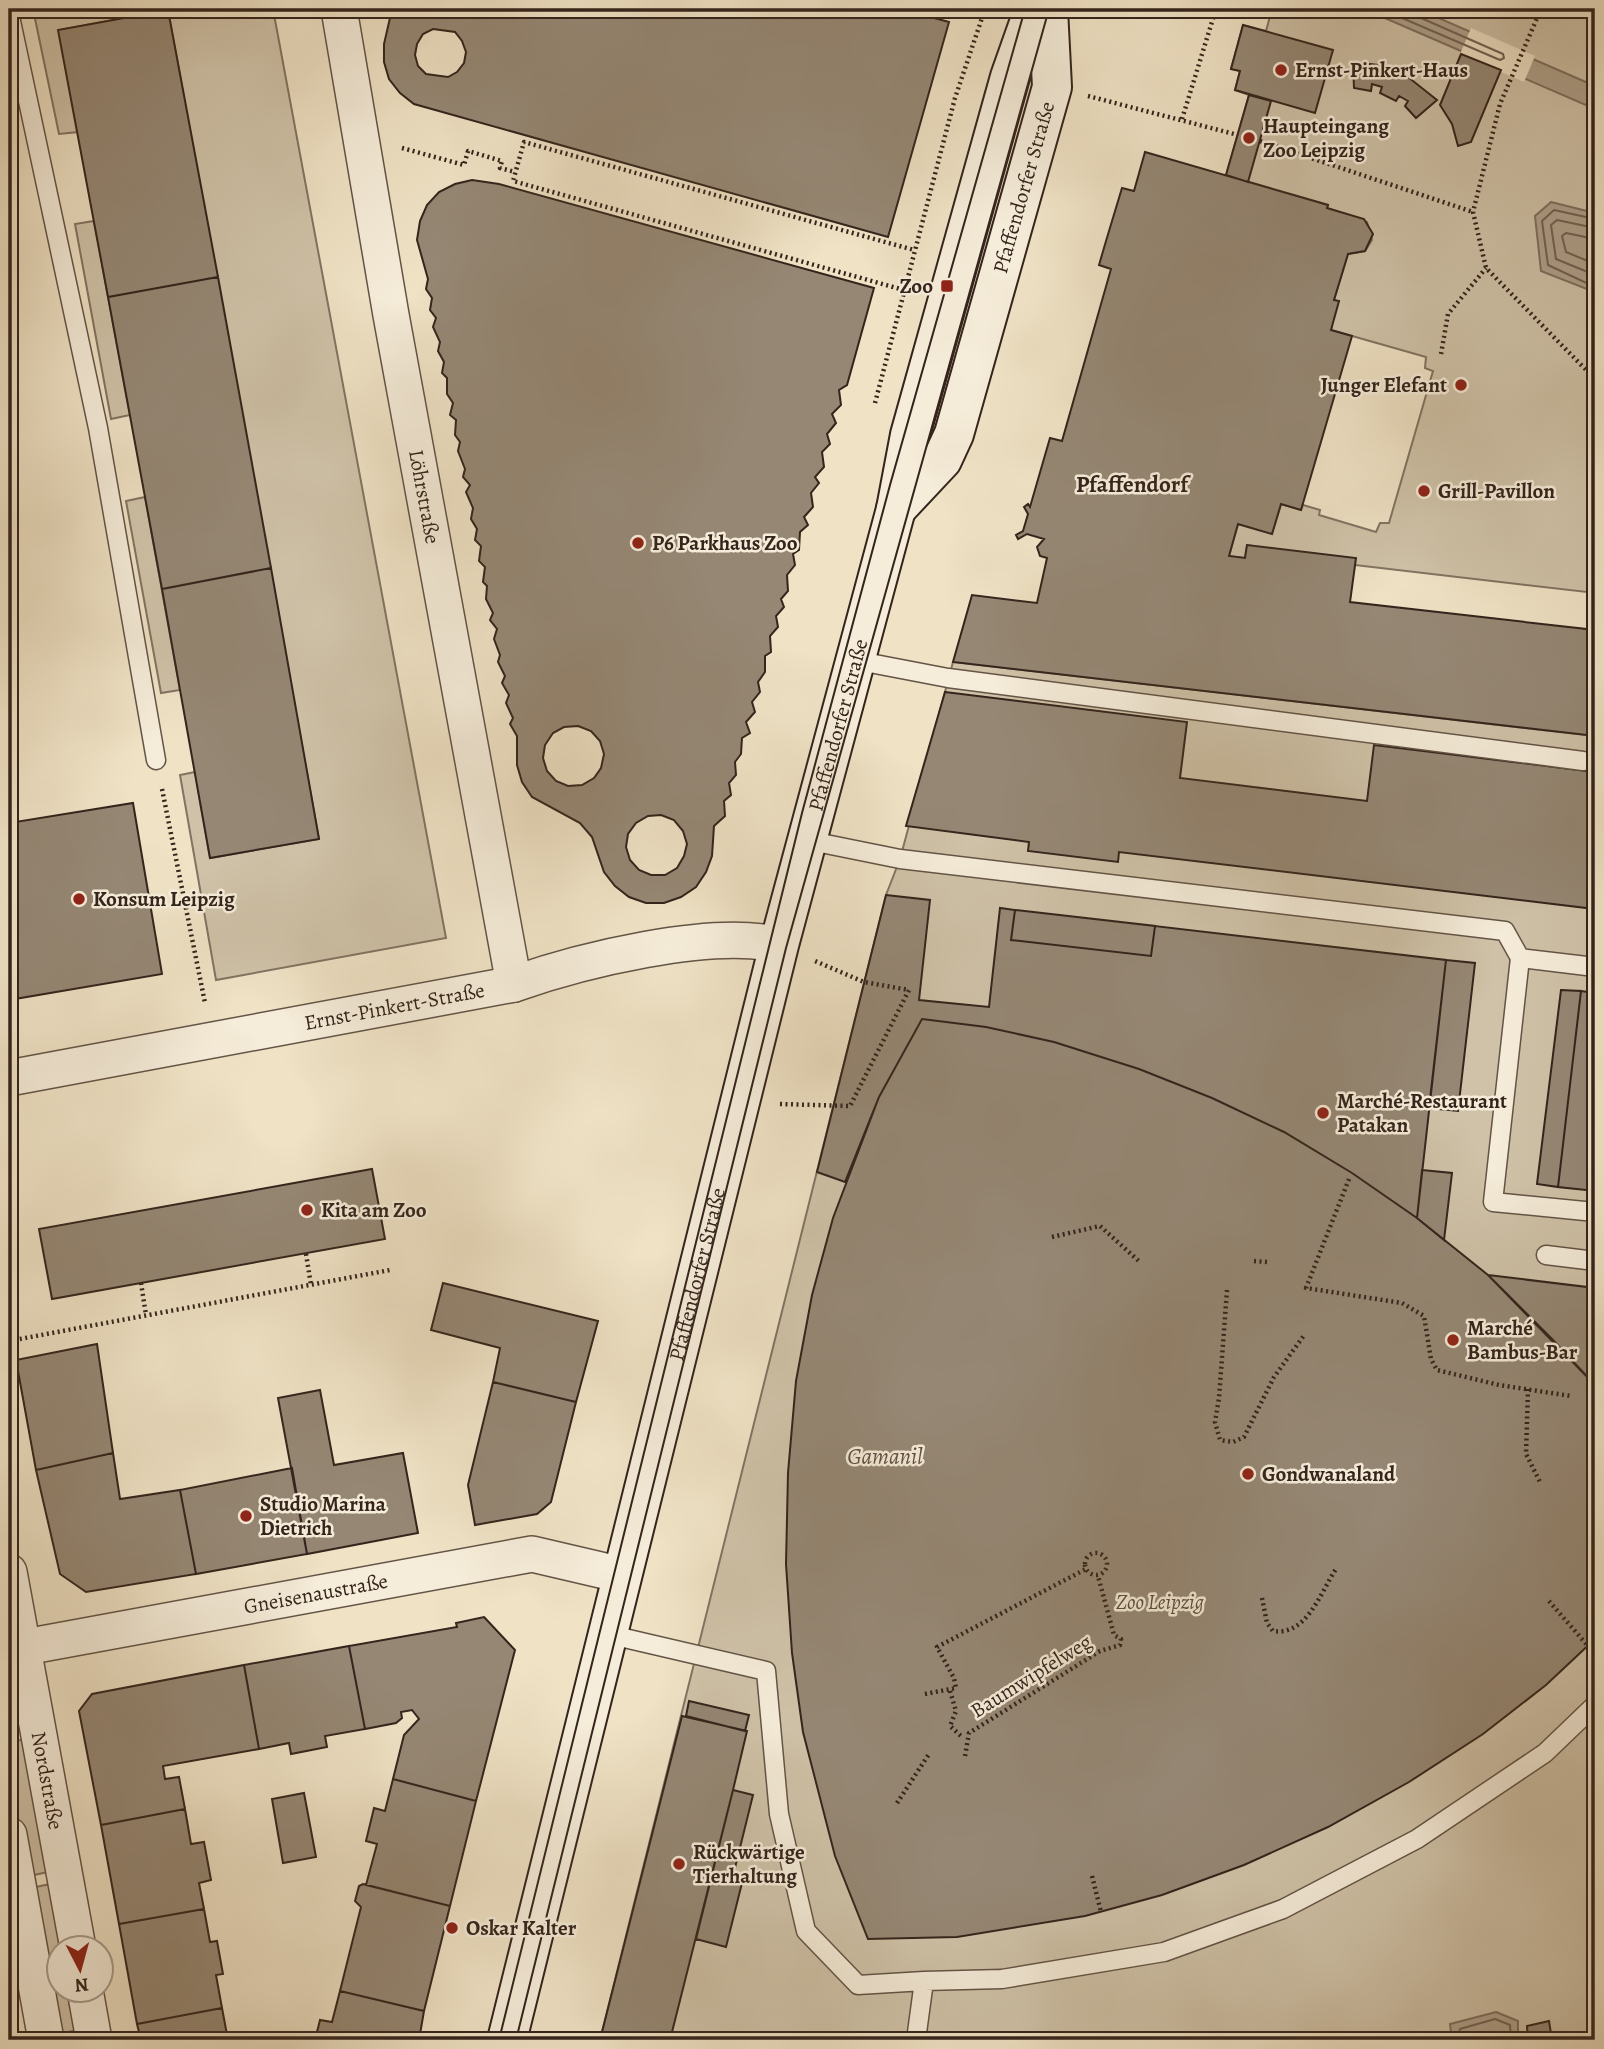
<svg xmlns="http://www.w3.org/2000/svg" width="1604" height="2049" viewBox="0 0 1604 2049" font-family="Alegreya,serif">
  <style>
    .green { fill: #cfc2a8; stroke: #827362; stroke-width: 2 }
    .water { fill: #afa18c; stroke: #7e6f5f; stroke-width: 2 }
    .pier { fill: #efe2c5 }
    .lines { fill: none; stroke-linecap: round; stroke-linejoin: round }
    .shore { stroke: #726254; stroke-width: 2 }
    .building { fill: #958774; stroke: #34241c; stroke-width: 2; fill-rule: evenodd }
    .service-casing { stroke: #635446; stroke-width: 21 }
    .minor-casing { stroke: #635446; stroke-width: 38 }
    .secondary-casing { stroke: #34241c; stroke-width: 42 }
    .path { stroke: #34241c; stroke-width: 4.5; stroke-dasharray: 2 3.5; stroke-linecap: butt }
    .service { stroke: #f5ecd9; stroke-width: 18 }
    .minor { stroke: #f5ecd9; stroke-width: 35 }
    .secondary { stroke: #f5ecd9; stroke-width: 38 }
    .tram { stroke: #34241c; stroke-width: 2 }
    .poi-dot { fill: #8f2418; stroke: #f5ecd9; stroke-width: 2.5 }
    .labels { text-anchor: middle; stroke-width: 5; stroke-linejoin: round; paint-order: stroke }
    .poi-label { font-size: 21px; font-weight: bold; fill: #34241c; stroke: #f5ecd9; text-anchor: start }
    .street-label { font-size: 21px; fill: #34241c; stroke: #f5ecd9 }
    .park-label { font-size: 21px; font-style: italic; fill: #5b4c3f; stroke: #f5ecd9 }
    .neighbourhood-label { font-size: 23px; font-weight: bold; fill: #34241c; stroke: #f5ecd9 }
    .water-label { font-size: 23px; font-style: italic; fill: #5f5043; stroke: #f5ecd9 }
  </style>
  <rect width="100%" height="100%" fill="#efe2c5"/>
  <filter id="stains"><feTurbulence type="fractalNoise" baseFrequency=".00286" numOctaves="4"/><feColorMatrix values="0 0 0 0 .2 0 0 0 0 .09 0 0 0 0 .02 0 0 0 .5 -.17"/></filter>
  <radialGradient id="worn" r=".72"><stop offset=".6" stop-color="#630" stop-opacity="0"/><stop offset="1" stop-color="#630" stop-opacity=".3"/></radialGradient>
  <path class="green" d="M 33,9 L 273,9 L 446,938 L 216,980 L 180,775 L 195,772 L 210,858 L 319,839 L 168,10 L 59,30 L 78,132 L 59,134 Z
    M 1272,9 L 1595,9 L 1595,593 L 1355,565 L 1247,545 L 1245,558 L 1229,556 L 1238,524 L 1272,534 L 1281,504 L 1301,510 L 1303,505 L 1320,510 L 1319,515 L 1376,532 L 1380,523 L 1389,523 L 1433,371 L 1425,368 L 1426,357 L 1331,330 L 1334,300 L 1348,254 L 1365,251 L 1372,240 L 1367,222 L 1327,208 L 1328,205 L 1226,175 L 1249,95 L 1235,90 L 1240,71 L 1231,69 L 1243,25 L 1266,31 Z
    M 94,221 L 130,415 L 111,419 L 75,224 Z
    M 145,497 L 180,690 L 161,693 L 126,501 Z
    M 953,662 L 1594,736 L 1595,725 L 1595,2040 L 600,2040 L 886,895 L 900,859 Z
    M 27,1739 L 53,1871 L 29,1876 L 9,1775 L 9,1742 Z
    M 55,1883 L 67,1947 L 60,1948 L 60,1990 L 75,1990 L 83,2029 L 58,2034 L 31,1888 Z"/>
  <path class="water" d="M 1364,9 L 1418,9 L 1595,86 L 1595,109 Z
    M 1551,202 L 1595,213 L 1595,298 L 1587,289 L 1541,271 L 1535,216 Z
    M 1496,2012 L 1518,2021 L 1518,2040 L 1452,2040 L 1450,2024 Z"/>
  <path class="pier" d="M 1471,28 L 1535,56 L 1524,82 L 1460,54 Z"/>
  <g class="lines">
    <path class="shore" d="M 1381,9 L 1500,60 L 1504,58 L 1503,54 L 1421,18 L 1418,9
      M 1595,219 L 1554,210 L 1542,221 L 1548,265 L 1595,287
      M 1595,228 L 1557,220 L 1551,225 L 1556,259 L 1595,275
      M 1595,239 L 1566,233 L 1562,236 L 1566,252 L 1595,264
      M 1458,2040 L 1460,2029 L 1495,2019 L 1510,2025 L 1511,2040"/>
  </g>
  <path class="building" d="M 392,9 L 901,9 L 949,22 L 888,237 L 414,104 L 400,93 L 389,79 L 384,62 L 384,44 ZM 433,29 L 455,32 L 462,41 L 466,52 L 464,63 L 457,72 L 448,77 L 426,74 L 418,66 L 415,55 L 417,44 L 423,34 Z
    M 168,10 L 218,277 L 108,297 L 58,30 Z
    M 1243,25 L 1333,50 L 1315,113 L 1235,90 L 1240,71 L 1231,69 Z
    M 1461,54 L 1501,70 L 1471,142 L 1458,146 L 1452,124 L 1440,105 Z
    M 1353,62 L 1387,66 L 1403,73 L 1437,100 L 1416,118 L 1405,106 L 1408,101 L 1399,96 L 1396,101 L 1380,93 L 1382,87 L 1372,84 L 1371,91 L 1354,88 Z
    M 1249,95 L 1271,101 L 1248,182 L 1226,175 Z
    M 1145,152 L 1328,205 L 1327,208 L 1364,219 L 1373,234 L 1365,251 L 1348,254 L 1334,300 L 1339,301 L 1331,330 L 1352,336 L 1301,510 L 1281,504 L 1272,534 L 1238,524 L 1229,556 L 1245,558 L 1247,545 L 1356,558 L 1350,602 L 1595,630 L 1595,736 L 953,662 L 972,595 L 1037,603 L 1047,558 L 1040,556 L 1037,547 L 1044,539 L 1027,534 L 1018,539 L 1016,535 L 1023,531 L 1028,514 L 1024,507 L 1028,504 L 1030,507 L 1050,438 L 1062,441 L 1111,269 L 1099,265 L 1106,241 L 1122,188 L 1134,191 Z
    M 472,180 L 499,184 L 874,288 L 847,385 L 839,390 L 841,405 L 832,414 L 836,423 L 827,434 L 830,444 L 822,452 L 824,467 L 815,477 L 819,483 L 811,493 L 813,507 L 804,517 L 808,525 L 800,532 L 799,550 L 793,554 L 795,565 L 787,575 L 788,591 L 781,599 L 784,607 L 776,616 L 778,627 L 770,636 L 771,652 L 765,656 L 765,672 L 758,682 L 760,692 L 752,702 L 755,712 L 746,722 L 750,733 L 742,738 L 741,754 L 735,762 L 736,775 L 729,783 L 731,795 L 724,801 L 725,816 L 714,826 L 712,856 L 706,872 L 696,887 L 681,897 L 664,903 L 646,903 L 629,897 L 615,886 L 604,872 L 592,837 L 580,823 L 532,797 L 522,782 L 517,765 L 517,736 L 510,724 L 513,718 L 506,703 L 509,695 L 502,683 L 505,676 L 498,662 L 500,655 L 494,639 L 497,629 L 490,620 L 493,613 L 486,599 L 487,586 L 483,582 L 485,567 L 479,561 L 481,546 L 475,540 L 477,529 L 471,519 L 473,508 L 466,492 L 470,485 L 463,477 L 465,469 L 458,451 L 460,442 L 455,435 L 456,420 L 450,415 L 453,403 L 447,394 L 447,378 L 442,373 L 444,362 L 438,351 L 440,342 L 433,327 L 436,318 L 430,310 L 432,298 L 426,289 L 428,279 L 417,240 L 420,221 L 427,205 L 439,192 L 455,184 ZM 578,726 L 591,731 L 600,741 L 604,754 L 601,768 L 594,778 L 582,785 L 568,786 L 556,781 L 547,771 L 543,758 L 545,745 L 553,733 L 564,727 ZM 661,815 L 674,820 L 683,831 L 687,844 L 684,856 L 677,868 L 665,875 L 651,875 L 639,870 L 630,860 L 626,847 L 628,834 L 636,823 L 648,816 Z
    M 218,277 L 271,568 L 162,589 L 108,297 Z
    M 271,568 L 319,839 L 210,858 L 162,589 Z
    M 945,692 L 1187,722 L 1180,778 L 1367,801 L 1374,745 L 1595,772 L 1595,909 L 1119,852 L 1118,862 L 1028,851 L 1029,842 L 906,826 Z
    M 133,803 L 162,974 L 9,1000 L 9,823 Z
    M 886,895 L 930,900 L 919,1000 L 989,1007 L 1000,908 L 1015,910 L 1011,940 L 1151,956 L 1155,926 L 1446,960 L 1417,1218 L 1352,1173 L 1284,1132 L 1212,1098 L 1139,1069 L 1054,1042 L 986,1027 L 922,1019 L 879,1097 L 845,1182 L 817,1172 Z
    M 1015,910 L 1155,926 L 1151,956 L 1011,940 Z
    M 1446,960 L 1475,963 L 1458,1111 L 1429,1108 Z
    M 1561,990 L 1581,991 L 1558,1187 L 1537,1184 Z
    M 1581,991 L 1595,993 L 1595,1191 L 1558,1187 Z
    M 922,1019 L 986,1027 L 1054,1042 L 1139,1069 L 1212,1098 L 1284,1132 L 1352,1173 L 1417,1218 L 1488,1275 L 1595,1385 L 1595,1639 L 1546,1685 L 1483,1734 L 1409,1782 L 1328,1827 L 1244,1865 L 1162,1895 L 1085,1916 L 957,1937 L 868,1939 L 835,1856 L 803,1732 L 792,1653 L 786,1564 L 788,1473 L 796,1381 L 812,1295 L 833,1218 L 879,1097 Z
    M 372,1169 L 385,1239 L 52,1299 L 39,1229 Z
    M 1422,1170 L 1452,1173 L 1444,1240 L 1417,1218 Z
    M 1488,1275 L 1595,1288 L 1595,1385 L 1553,1340 Z
    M 443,1283 L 598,1321 L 576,1402 L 493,1382 L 500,1348 L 431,1330 Z
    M 97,1344 L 113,1453 L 36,1470 L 16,1360 Z
    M 493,1382 L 576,1402 L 551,1502 L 537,1514 L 475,1525 L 468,1485 Z
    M 320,1390 L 334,1465 L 403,1453 L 418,1533 L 307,1554 L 278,1398 Z
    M 113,1453 L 120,1499 L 180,1490 L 196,1574 L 86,1592 L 60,1574 L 36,1470 Z
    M 292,1468 L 307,1554 L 196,1574 L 180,1490 Z
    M 484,1617 L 515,1650 L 476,1801 L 393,1779 L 404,1735 L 419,1719 L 412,1710 L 401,1712 L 402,1718 L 396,1723 L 365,1729 L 349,1646 L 457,1627 L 456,1623 Z
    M 349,1646 L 365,1729 L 325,1736 L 327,1747 L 291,1754 L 289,1743 L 259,1749 L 244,1665 Z
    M 244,1665 L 259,1749 L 163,1766 L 165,1779 L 179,1777 L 185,1809 L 101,1825 L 79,1711 L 92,1694 Z
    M 689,1701 L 749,1715 L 745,1731 L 686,1716 Z
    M 682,1716 L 747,1731 L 733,1790 L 670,2040 L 600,2040 Z
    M 393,1779 L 476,1801 L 450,1906 L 366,1885 L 377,1844 L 366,1841 L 374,1808 L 385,1811 Z
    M 733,1790 L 753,1795 L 732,1880 L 742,1883 L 726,1947 L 696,1939 Z
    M 304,1793 L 316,1857 L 283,1863 L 272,1799 Z
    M 185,1809 L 191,1844 L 204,1842 L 211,1880 L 199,1883 L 204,1909 L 119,1924 L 101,1825 Z
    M 363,1884 L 450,1906 L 424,2011 L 340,1991 L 361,1907 L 355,1901 L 359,1886 Z
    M 204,1909 L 210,1942 L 217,1941 L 223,1974 L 216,1975 L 222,2008 L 137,2024 L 119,1924 Z
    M 340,1991 L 424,2011 L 419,2040 L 315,2040 L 320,2020 L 332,2022 Z
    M 222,2008 L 228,2040 L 240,2037 L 241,2040 L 141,2040 L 137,2024 Z
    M 1549,2021 L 1552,2040 L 1528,2040 L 1527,2026 Z"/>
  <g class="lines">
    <g class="service-casing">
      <path id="service" d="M 9,12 L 98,428 L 156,760
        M 854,660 L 948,678 L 1583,761
        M 806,840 L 900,859 L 1505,931 L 1520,958
        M 1595,967 L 1520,958 L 1493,1202 L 1595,1212
        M 1546,1255 L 1595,1261
        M 607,1634 L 766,1671 L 779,1814 L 806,1931 L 858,1985 L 924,1981
        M 916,2040 L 924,1981 L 1002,1979 L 1164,1952 L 1283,1909 L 1417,1839 L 1545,1753 L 1595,1705"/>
    </g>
    <g class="minor-casing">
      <g id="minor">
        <path id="s1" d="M 339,9 L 391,315 L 514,984"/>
        <path id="s2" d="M 9,1078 L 514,984 C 579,961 712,928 779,945"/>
        <path id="s3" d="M 9,1572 L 78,1948"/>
        <path id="s4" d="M 9,1650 L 532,1554 L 622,1575"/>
        <path d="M 9,1835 L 46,2040"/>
        <path d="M 85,1990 L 94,2040"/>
      </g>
    </g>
    <g class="secondary-casing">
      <g id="secondary">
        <path id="s5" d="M 896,509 L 942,460 L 954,434 L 1052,87 L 1048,9"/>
        <path id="s6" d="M 507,2040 L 779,945 L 896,509 L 910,435 L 1010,77 L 1034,9"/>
      </g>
    </g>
    <path class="path" d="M 1541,9 L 1500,104 L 1473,212 L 1486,268 L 1595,379
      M 1088,96 L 1238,135
      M 1182,119 L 1216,9
      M 1260,141 L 1473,212
      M 402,148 L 464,165 L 468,151 L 502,161 L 500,168 L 515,172
      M 904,290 L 513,181 L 524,142 L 914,250
      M 1441,354 L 1448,314 L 1486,268
      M 875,403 L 955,98 L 983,15 L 990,11
      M 162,789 L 205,1003
      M 780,1104 L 850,1106 L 909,990 L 864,982 L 815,961
      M 1349,1179 L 1306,1288 L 1402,1303 L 1424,1316 L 1431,1359 L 1437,1370 L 1499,1385 L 1571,1396
      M 1052,1237 L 1100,1226 L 1141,1263
      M 306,1254 L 311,1285
      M 1254,1261 L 1267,1262
      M 141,1283 L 146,1315
      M 1227,1290 L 1219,1398 L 1215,1422 L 1220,1440 L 1233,1442 L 1244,1437 L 1274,1377 L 1305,1334
      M 9,1341 L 390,1270
      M 1528,1389 L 1526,1454 L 1541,1484
      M1085 1564a11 11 0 1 1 22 0a11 11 0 1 1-22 0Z
      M 1262,1598 L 1267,1623 L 1273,1631 C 1307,1636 1320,1593 1336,1569
      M 1549,1601 L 1588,1646
      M 950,1691 L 956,1711 L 950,1726 L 961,1736
      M 925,1694 L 956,1688 L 954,1678 L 937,1647 L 1086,1569
      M 965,1756 L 969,1733 L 1100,1651 L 1120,1645 L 1121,1639 L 1114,1635 L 1098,1576
      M 897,1803 L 929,1754
      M 1092,1876 L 1101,1912"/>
    <use href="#service" class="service"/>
    <use href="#minor" class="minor"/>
    <use href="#secondary" class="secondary"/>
    <path class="tram" d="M 499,2040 L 802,813 L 890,485 L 1025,9
      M 516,2040 L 786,948 L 1049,9"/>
  </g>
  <g class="poi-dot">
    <circle cx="1281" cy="70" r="7"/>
    <circle cx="1249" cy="138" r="7"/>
    <rect x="940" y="279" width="14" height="14" rx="3.5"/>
    <circle cx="1461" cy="385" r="7"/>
    <circle cx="1424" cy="491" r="7"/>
    <circle cx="638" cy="543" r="7"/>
    <circle cx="79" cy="899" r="7"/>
    <circle cx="1323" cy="1113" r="7"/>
    <circle cx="307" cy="1210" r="7"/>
    <circle cx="1453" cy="1340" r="7"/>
    <circle cx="1248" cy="1474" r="7"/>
    <circle cx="246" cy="1516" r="7"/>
    <circle cx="679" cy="1864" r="7"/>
    <circle cx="452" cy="1928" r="7"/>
  </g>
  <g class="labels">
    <g class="poi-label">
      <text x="1295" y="77">Ernst-Pinkert-Haus</text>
      <text x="1263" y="133">Haupteingang<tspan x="1263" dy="24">Zoo Leipzig</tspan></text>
      <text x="933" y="293" text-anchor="end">Zoo</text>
      <text x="1447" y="392" text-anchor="end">Junger Elefant</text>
      <text x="1438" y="498">Grill-Pavillon</text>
      <text x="652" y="550">P6 Parkhaus Zoo</text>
      <text x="93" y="906">Konsum Leipzig</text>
      <text x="1337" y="1108">Marché-Restaurant<tspan x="1337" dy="24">Patakan</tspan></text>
      <text x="321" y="1217">Kita am Zoo</text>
      <text x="1467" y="1335">Marché<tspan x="1467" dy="24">Bambus-Bar</tspan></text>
      <text x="1262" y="1481">Gondwanaland</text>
      <text x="260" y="1511">Studio Marina<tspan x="260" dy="24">Dietrich</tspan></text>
      <text x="693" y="1859">Rückwärtige<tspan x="693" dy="24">Tierhaltung</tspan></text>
      <text x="466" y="1935">Oskar Kalter</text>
    </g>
    <g class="street-label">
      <text dy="7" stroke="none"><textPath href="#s5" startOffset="352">Pfaffendorfer Straße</textPath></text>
      <text dy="7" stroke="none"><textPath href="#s1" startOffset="495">Löhrstraße</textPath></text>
      <text dy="7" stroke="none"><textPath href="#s6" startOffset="1356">Pfaffendorfer Straße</textPath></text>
      <text dy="7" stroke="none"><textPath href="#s2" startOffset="392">Ernst-Pinkert-Straße</textPath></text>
      <text dy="7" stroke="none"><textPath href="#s6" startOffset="789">Pfaffendorfer Straße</textPath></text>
      <text dy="7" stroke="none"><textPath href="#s4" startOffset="312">Gneisenaustraße</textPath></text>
      <text transform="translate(1031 1676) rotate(-32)" y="7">Baumwipfelweg</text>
      <text dy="7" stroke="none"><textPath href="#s3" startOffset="212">Nordstraße</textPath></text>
    </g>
    <g class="park-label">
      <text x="1160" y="1609">Zoo Leipzig</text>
    </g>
    <g class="neighbourhood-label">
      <text x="1132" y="492">Pfaffendorf</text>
    </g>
    <g class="water-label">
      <text x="885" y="1464">Gamanil</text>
    </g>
  </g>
  <rect width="1604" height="2049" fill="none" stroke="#efe2c5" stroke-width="35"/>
  <rect x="10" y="10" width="1583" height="2028" fill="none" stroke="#34241c" stroke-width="3.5"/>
  <rect x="18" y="18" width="1569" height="2014" fill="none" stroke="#34241c" stroke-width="2"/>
  <g transform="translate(80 1969) rotate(174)"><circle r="33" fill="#f5ecd9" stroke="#a89c8d" stroke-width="2"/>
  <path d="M0-5L12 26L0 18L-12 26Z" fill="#8f2418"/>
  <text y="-10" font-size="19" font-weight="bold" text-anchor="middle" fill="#34241c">N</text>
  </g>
  <rect width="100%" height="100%" filter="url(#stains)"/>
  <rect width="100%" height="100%" fill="url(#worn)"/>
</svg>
